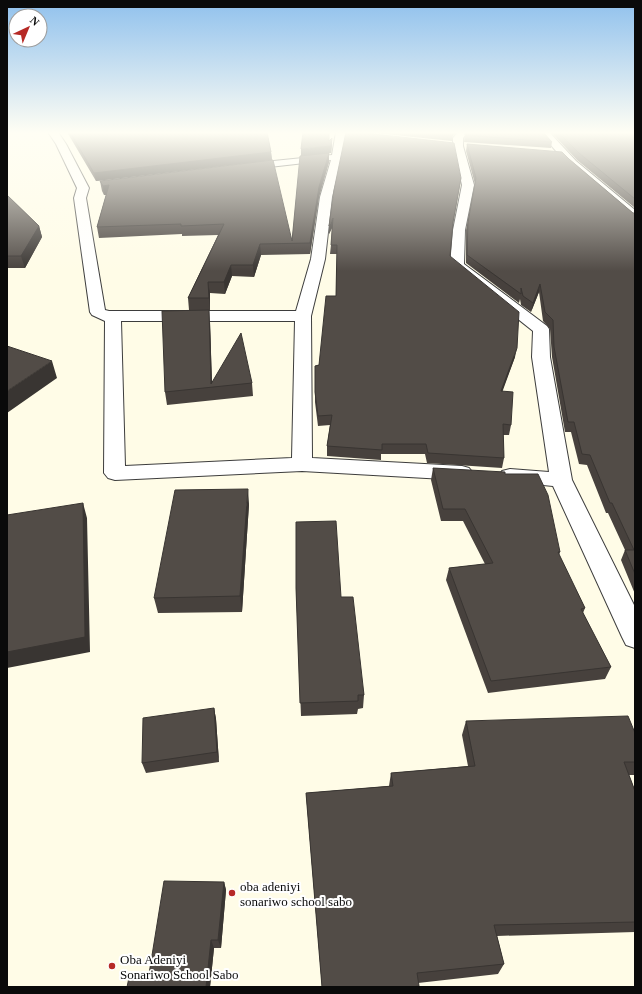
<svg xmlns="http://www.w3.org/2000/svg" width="642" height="994" viewBox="0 0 642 994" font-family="'Times New Roman',serif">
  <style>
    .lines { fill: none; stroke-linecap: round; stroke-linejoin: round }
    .minor-casing { stroke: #3d3d3d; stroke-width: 2 }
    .minor { fill: #fff; fill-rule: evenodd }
    .wall { fill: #47413d }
    .shaded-wall { fill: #393532 }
    .building { fill: #524c47; stroke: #393532 }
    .poi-dot { fill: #b62925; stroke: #fff; stroke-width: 1.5 }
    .labels { text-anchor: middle; stroke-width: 4; stroke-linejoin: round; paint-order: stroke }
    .near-poi-label { font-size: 13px; fill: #0a0a0a; stroke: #fff; text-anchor: start }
  </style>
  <rect width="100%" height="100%" fill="#fffce7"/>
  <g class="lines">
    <g class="minor-casing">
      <path id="minor" d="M 48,132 L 58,132 L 66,144 L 89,188 L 86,198 L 105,310 L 109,311 L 296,311 L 311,259 L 320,197 L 331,160 L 244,170 L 239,167 L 244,164 L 332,155 L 336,132 L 346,132 L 342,156 L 332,197 L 325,259 L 311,316 L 312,458 L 462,466 L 469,468 L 473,473 L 469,478 L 462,480 L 302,471 L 115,480 L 108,478 L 104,473 L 105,321 L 92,315 L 90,312 L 74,198 L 77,188 L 56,144 ZM 121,321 L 295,321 L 292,458 L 125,466 Z
        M 458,132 L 468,132 L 463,138 L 463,146 L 474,185 L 465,230 L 464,264 L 547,326 L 549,329 L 550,357 L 572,480 L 635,607 L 635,648 L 626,645 L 622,637 L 553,486 L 502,481 L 499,476 L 502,471 L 510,469 L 549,472 L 532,357 L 533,331 L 450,265 L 453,230 L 462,185 L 453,146 L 453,138 Z
        M 537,132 L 550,133 L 576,161 L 635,210 L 635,220 L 631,219 L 568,165 L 544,137 Z"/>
    </g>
    <use href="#minor" class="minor"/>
  </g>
  <path class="wall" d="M 67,132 L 267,132 L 271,152 L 272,160 L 96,181 Z
    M 366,132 L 456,132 L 452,137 L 452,141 Z
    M 465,132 L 552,142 L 551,148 L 464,142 Z
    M 551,132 L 635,132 L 635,208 L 577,160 Z
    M 332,138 L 332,145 L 331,153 L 329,153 L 329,162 L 319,197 L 310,254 L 261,255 L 254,277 L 232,276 L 225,294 L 210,293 L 210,310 L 189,310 L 188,298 L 218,235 L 182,236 L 182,234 L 99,238 L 97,227 L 106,195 L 104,195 L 102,191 L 100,181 L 292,241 L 301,156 L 329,141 Z
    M 467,144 L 569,159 L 633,213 L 635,213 L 635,594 L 621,560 L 625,550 L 608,513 L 606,513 L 587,465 L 579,464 L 571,432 L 565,432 L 552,357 L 550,329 L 543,321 L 539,292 L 531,312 L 521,305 L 520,299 L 519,303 L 466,263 L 466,230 L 475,184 L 466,151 Z
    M 461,178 L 452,227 L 450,256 L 515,357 L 502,391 L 511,425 L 509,435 L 503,435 L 504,458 L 502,468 L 427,463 L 425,454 L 381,454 L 381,460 L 327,456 L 327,446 L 330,425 L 318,426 L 315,402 L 315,366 L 319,365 L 336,296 L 337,254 L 330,254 L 331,245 L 332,228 L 329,234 L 329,226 Z
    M 7,195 L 39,226 L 42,237 L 25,268 L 7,268 Z
    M 210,322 L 212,382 L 252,383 L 253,396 L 167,405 L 165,392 Z
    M 433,468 L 505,474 L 560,552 L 559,555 L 585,608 L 583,613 L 611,667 L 605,679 L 488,693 L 446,580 L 449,568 L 485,564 L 463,521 L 441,521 L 431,480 Z
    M 249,504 L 242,612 L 158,613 L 154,598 Z
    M 296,588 L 341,597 L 364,695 L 363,708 L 358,709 L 357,714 L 301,716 Z
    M 214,708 L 216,719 L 219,762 L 146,773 L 142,763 Z
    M 466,721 L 635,733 L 635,775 L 629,775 L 635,791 L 635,932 L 497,936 L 504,964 L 498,974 L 418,983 L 419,987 L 322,987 L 307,806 L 306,793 L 389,786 L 391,773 L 468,766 L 462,735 Z
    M 224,882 L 226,890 L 221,948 L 214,948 L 210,987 L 127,987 L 149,974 Z"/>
  <path class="shaded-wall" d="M 452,132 L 456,132 L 452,137 Z
    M 332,138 L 332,145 L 331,153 L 329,153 L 329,162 L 319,197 L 310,254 L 310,243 L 301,156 L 301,149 L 331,146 Z
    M 271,152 L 272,160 L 96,181 L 94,173 Z
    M 461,178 L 460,185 L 452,230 L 453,222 Z
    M 109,185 L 111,195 L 104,195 L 103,186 Z
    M 333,218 L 333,226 L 329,234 L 329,226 Z
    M 39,226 L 42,237 L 25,268 L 21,256 Z
    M 260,244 L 261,255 L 254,277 L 253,265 Z
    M 231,265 L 232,276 L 225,294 L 224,282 Z
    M 208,282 L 210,293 L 210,310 L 209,298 Z
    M 540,284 L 539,292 L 531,312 L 533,303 Z
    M 209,310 L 210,322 L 212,387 L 211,387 Z
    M 517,348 L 515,357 L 499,401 L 501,391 Z
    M 52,361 L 57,378 L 7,413 L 7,391 Z
    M 248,489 L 249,504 L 242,612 L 240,596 Z
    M 83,503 L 87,518 L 90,652 L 7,668 L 7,652 Z
    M 214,708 L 216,719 L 219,762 L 217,752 Z
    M 224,882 L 226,890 L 221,948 L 218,940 Z
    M 211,940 L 214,948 L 210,987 L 206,987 Z"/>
  <path class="building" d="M 70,132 L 267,132 L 271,152 L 94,173 Z
    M 303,132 L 329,132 L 329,141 L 332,138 L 331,146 L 301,149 Z
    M 346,132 L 356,132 L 454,143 L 461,178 L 453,222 L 450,256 L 519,312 L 517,348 L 501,391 L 513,392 L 511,425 L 503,424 L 504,458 L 428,453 L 426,444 L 382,444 L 382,450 L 327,446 L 332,415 L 318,416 L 315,392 L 315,366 L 319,365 L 326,296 L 336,296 L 337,245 L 331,245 L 333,218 L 329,226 L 334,190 Z
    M 427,132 L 452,132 L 452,135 Z
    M 465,132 L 543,132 L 552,142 L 465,135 Z
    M 558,132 L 635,132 L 635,199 L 579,153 Z
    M 467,144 L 562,152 L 569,159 L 633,213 L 635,213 L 635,574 L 625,550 L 634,550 L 612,503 L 610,503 L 590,455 L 582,454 L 574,422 L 568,422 L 554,347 L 553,320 L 545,312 L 540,284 L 533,303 L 523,296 L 521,288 L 521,294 L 467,255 L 468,222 L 476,178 Z
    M 329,153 L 319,187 L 310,243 L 260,244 L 253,265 L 231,265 L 224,282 L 208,282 L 209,298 L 188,298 L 224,224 L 181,226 L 181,224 L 97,227 L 109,185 L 103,186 L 100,181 L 273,160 L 292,241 L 300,156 Z
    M 7,195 L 39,226 L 21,256 L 7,256 Z
    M 209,310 L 211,384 L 241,333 L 252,383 L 165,392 L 162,311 Z
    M 7,346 L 52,361 L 7,391 Z
    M 433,468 L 505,472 L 505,474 L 538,474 L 548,495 L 560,552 L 558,552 L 585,608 L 581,609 L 611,667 L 491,681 L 449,568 L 493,563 L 465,509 L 443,509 Z
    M 248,489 L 240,596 L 154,598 L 175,490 Z
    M 83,503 L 85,637 L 7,652 L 7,515 Z
    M 336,521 L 341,597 L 353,597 L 364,695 L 358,695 L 358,701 L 300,703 L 296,588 L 296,522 Z
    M 214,708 L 217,752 L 142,763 L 143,718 Z
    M 628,716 L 635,733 L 635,762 L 624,762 L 635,791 L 635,922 L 494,925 L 504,964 L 417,973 L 419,986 L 412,987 L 322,987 L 306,793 L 393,786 L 391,773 L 475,766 L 466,721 Z
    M 164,881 L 224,882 L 218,940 L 211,940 L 206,987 L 127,987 L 130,973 L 149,974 Z"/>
  <linearGradient id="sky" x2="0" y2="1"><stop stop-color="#90c1ed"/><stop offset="0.49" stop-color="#fffef4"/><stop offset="1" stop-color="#fffef4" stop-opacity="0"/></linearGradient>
  <rect width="642" height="271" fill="url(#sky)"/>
  <g class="poi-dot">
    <circle cx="232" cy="893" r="4"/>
    <circle cx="112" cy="966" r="4"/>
  </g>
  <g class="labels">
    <g class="near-poi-label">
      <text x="240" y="891">oba adeniyi<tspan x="240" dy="15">sonariwo school sabo</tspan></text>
      <text x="120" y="964">Oba Adeniyi<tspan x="120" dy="15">Sonariwo School Sabo</tspan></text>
    </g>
  </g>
  <rect width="642" height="994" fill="none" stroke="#0a0a0a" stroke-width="16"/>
  <g transform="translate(28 28) rotate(44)"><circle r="19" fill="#ffffff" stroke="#9d9d9d"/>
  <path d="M0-3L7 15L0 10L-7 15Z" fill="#b62925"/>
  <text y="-6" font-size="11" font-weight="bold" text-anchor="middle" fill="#0a0a0a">N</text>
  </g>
</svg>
